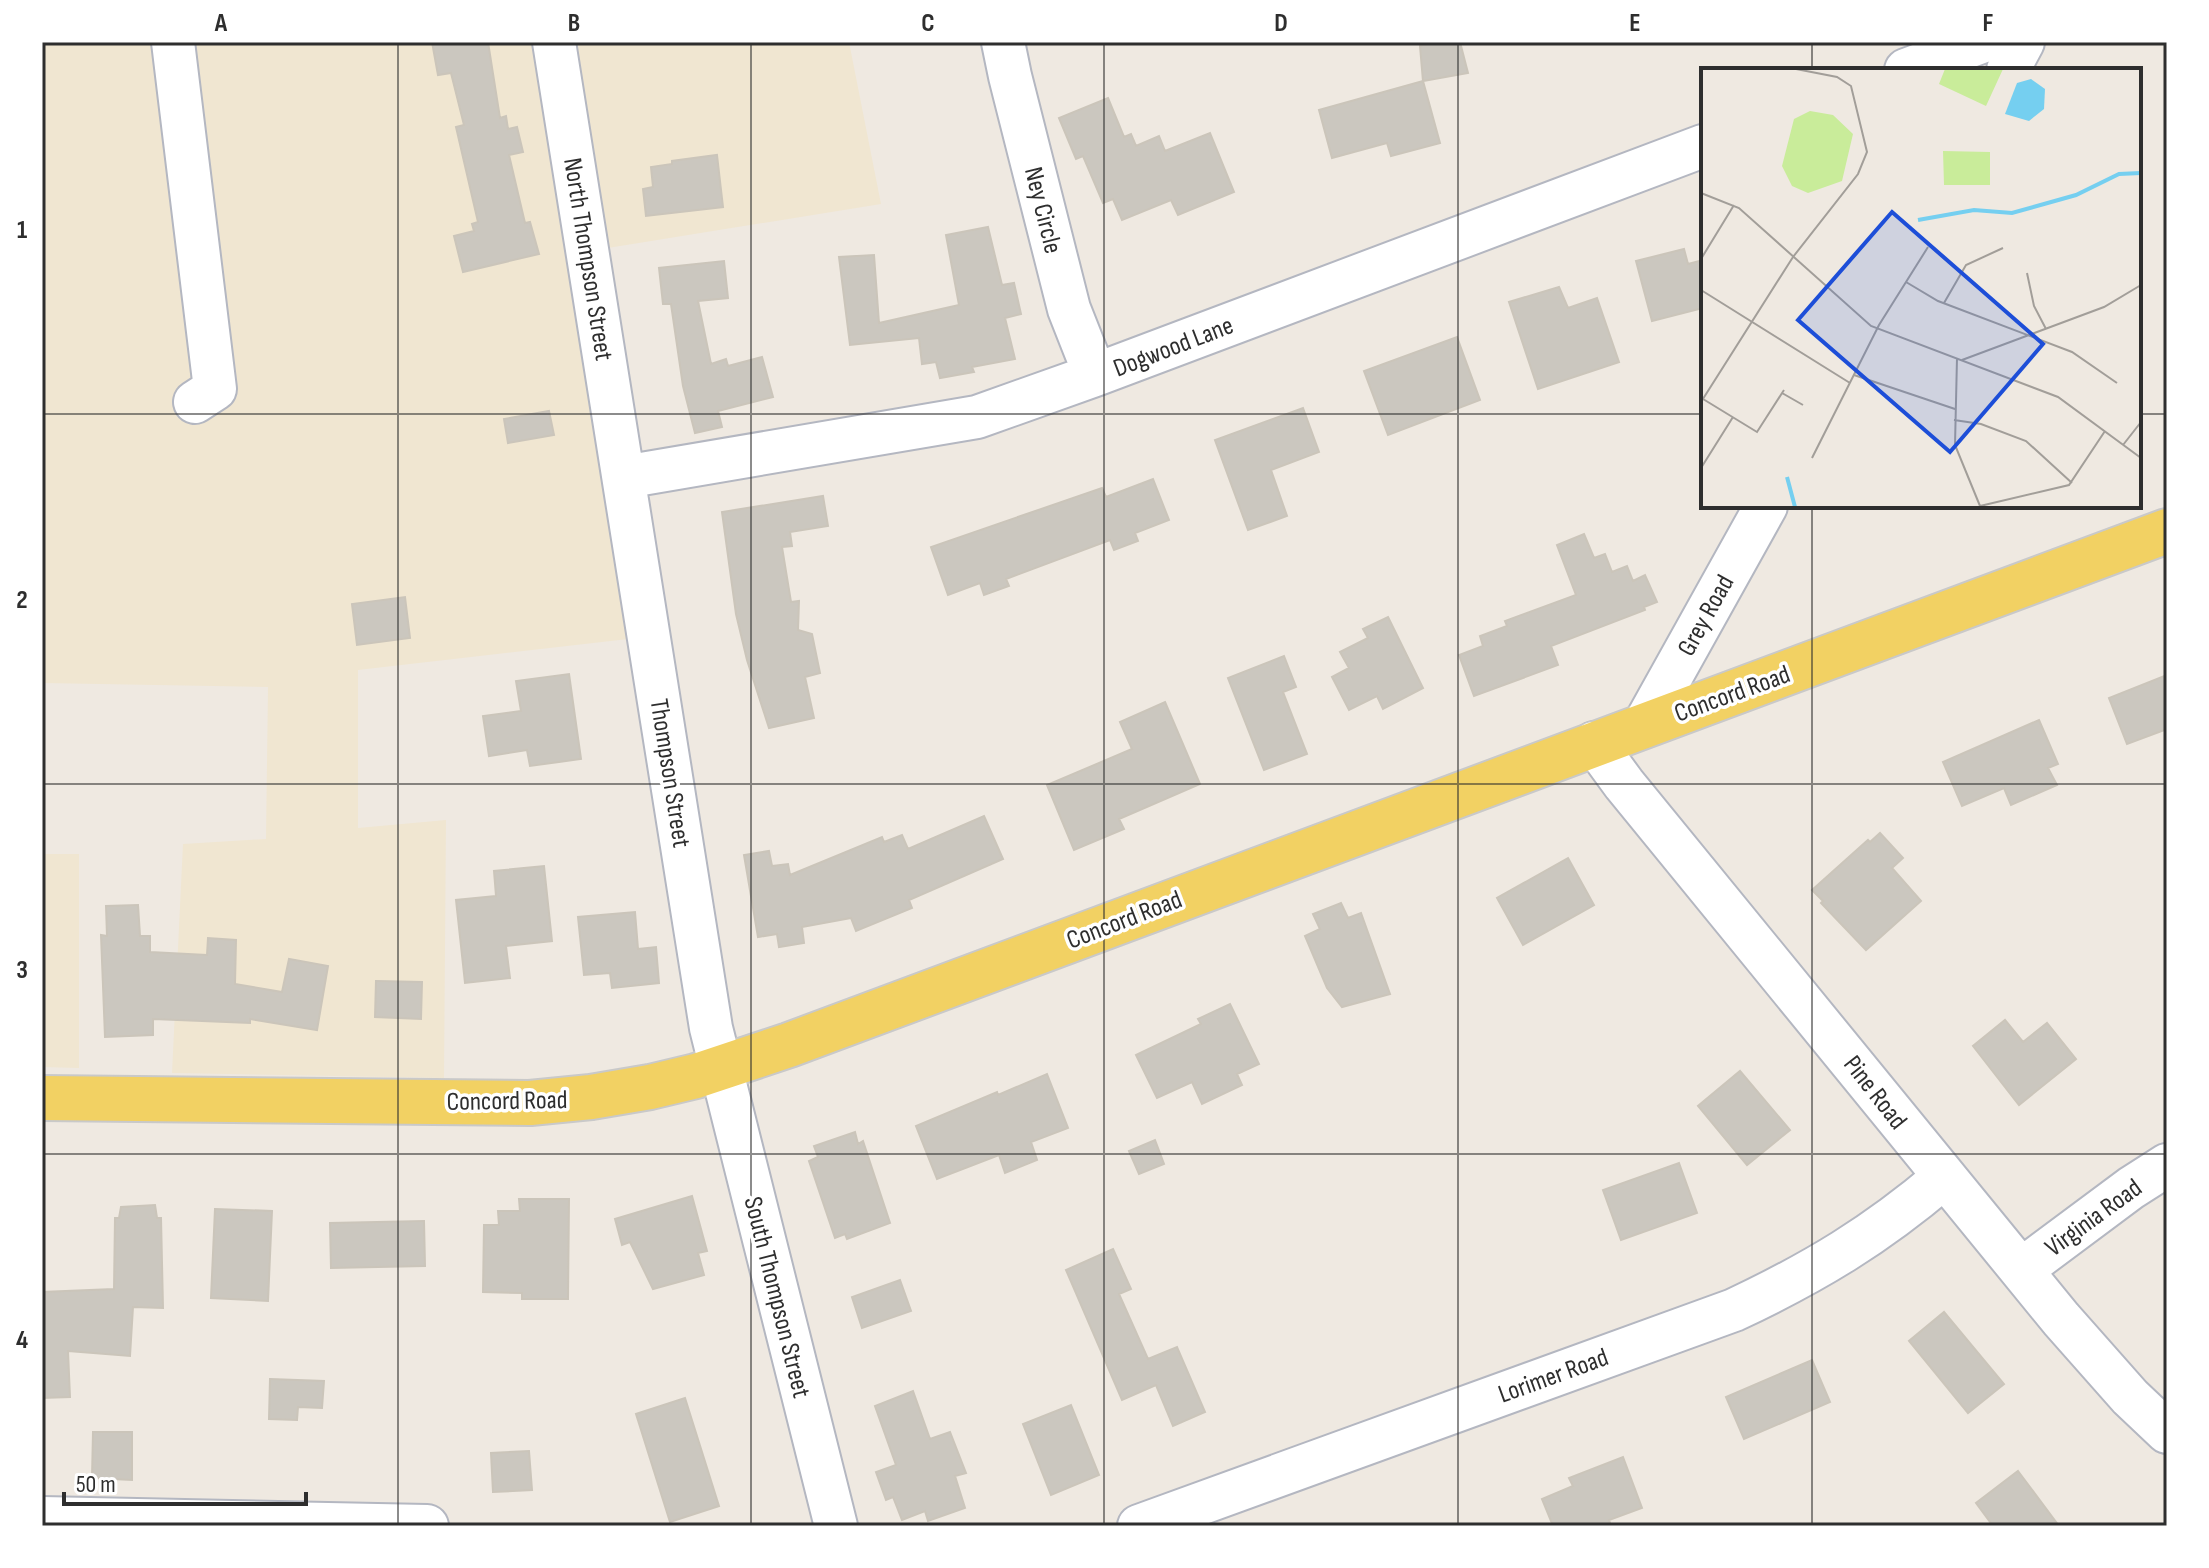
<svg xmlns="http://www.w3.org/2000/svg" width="2209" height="1568" viewBox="0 0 2209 1568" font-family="'Sofia Sans Condensed',sans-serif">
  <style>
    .education { fill: #f0e6d1 }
    .building { fill: #cbc7bf; stroke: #cbc5ba; stroke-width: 2 }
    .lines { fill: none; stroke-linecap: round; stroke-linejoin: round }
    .minor-casing { stroke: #b4b7c1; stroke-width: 46 }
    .major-casing { stroke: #c9c9c9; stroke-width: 48 }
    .minor { stroke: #fff; stroke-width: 42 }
    .major { stroke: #f2d163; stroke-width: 44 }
    .grid { fill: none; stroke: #2e2e2e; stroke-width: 2; stroke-opacity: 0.55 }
    .labels { text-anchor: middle; stroke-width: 7; stroke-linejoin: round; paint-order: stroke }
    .street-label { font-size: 26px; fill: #2e2e2e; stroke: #fff }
    .inset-river { fill: none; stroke: #75cff0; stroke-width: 4 }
    .inset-road { fill: none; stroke: #a29e99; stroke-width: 2 }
    .view { fill: #1d4ed8; fill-opacity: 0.15; stroke: #1d4ed8; stroke-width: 4 }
    .inset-edge { fill: none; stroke: #2e2e2e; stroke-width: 4 }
    .neatline { fill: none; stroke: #2e2e2e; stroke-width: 3 }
    .grid-label { font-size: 26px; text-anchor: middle; font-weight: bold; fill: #2e2e2e }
  </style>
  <rect width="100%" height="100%" fill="#efe9e1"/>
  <path class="education" d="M 42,42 L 849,42 L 881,204 L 583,252 L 637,638 L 358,670 L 358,828 L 446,820 L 444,1078 L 172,1073 L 183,844 L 266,839 L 268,687 L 42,683 Z
    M 42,854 L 79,854 L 79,1068 L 42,1067 Z"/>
  <path class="building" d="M 432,42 L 488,42 L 500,118 L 506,116 L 508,129 L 517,127 L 523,152 L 509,155 L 525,223 L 530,222 L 539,254 L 463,272 L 454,236 L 474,231 L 472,224 L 478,222 L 456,127 L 464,125 L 451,73 L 438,75 Z
    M 1438,42 L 1460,42 L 1468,73 L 1423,81 L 1420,46 Z
    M 1423,81 L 1440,143 L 1391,156 L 1387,143 L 1332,158 L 1319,110 Z
    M 1108,98 L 1124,137 L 1131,134 L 1136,146 L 1159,136 L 1165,151 L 1210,133 L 1234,192 L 1178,215 L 1171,200 L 1122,220 L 1113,199 L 1103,203 L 1083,156 L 1076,159 L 1059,118 Z
    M 717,155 L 723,207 L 646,216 L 643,189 L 653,187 L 651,167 L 672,164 L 672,161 Z
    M 988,227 L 1002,285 L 1014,283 L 1021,314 L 1005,318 L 1015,359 L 972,367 L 974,372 L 940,378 L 936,362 L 922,364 L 919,338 L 850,345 L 839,257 L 874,255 L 879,323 L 959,305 L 946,235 Z
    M 1684,249 L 1688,264 L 1703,260 L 1703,308 L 1652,321 L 1636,261 Z
    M 724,261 L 728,298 L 698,301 L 711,364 L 726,359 L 728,366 L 762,357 L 773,397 L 718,411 L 722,427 L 695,433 L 683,386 L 671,304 L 663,304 L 659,268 Z
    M 1559,287 L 1568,308 L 1597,298 L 1619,362 L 1538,389 L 1509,302 Z
    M 1457,337 L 1480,400 L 1388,435 L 1364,371 Z
    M 1303,408 L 1319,452 L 1271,470 L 1287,516 L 1248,530 L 1215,440 Z
    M 549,411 L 554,435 L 508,443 L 504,419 Z
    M 1153,479 L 1169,520 L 1135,533 L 1138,541 L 1114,550 L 1110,540 L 1006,579 L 1009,586 L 984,595 L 980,583 L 948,595 L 931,547 L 1102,488 L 1106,497 Z
    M 823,496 L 828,526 L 790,532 L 792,546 L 782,547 L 791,602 L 799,601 L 798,630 L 812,634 L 820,673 L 805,677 L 814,718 L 769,728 L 747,660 L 736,614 L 722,512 Z
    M 1584,534 L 1594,558 L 1605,554 L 1612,572 L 1627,566 L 1633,581 L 1645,575 L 1657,602 L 1644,607 L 1645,610 L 1551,646 L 1558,665 L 1474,696 L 1459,655 L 1483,646 L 1480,636 L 1507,626 L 1505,621 L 1576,595 L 1557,545 Z
    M 405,597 L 410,638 L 357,645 L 352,604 Z
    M 1388,617 L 1423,688 L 1383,709 L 1377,696 L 1349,710 L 1332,677 L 1349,668 L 1340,652 L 1368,638 L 1363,629 Z
    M 1284,656 L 1296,687 L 1283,692 L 1307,754 L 1264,770 L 1228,678 Z
    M 569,674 L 581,759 L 530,766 L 527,750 L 489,756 L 483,716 L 521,711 L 516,681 Z
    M 2167,675 L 2167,729 L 2127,744 L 2109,698 Z
    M 1165,702 L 1200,784 L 1119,819 L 1124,829 L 1074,850 L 1047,785 L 1132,749 L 1120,722 Z
    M 2039,720 L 2058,764 L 2048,768 L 2057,785 L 2011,805 L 2004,788 L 1962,806 L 1943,762 Z
    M 984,816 L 1003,859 L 909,900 L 912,908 L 856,931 L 851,918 L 802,927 L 804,943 L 779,947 L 777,934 L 758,937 L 744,855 L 769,851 L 772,866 L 788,864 L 790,875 L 882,837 L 884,842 L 902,835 L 908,849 Z
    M 1880,833 L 1903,858 L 1892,868 L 1921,901 L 1866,950 L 1821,903 L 1823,901 L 1812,890 L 1868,840 L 1870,842 Z
    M 1568,858 L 1594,905 L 1523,945 L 1497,898 Z
    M 544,866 L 552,941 L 506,946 L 510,978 L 465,983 L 456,900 L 496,896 L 494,871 Z
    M 1341,903 L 1348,918 L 1361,913 L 1390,994 L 1342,1007 L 1327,988 L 1305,936 L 1320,929 L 1313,914 Z
    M 138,905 L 140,936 L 150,936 L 150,952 L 207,955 L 208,938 L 236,940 L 235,984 L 282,992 L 289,959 L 328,966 L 317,1030 L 250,1019 L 250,1023 L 153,1019 L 153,1035 L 105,1037 L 101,935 L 107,936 L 106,906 Z
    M 635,912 L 638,949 L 656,947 L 659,983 L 612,988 L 610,973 L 584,975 L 578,917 Z
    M 376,981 L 422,982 L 421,1019 L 375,1017 Z
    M 1230,1004 L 1259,1064 L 1237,1074 L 1242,1085 L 1202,1104 L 1192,1082 L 1157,1098 L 1136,1055 L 1201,1024 L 1198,1019 Z
    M 2005,1020 L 2023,1042 L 2047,1023 L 2076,1059 L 2019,1105 L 1973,1046 Z
    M 1740,1071 L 1790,1130 L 1747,1165 L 1698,1106 Z
    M 1047,1074 L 1068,1128 L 1031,1142 L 1037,1160 L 1005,1173 L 999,1155 L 937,1179 L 916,1126 L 997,1092 L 998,1095 Z
    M 855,1132 L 858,1144 L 863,1141 L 890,1223 L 847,1239 L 845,1234 L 835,1238 L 809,1161 L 818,1157 L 814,1146 Z
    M 1155,1140 L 1164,1164 L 1139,1174 L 1129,1151 Z
    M 1679,1163 L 1697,1213 L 1621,1240 L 1603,1190 Z
    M 692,1196 L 707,1251 L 698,1253 L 704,1275 L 653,1289 L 630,1242 L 622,1245 L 615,1219 Z
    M 519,1199 L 569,1199 L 568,1299 L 522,1299 L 522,1293 L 483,1292 L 484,1225 L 499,1225 L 498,1211 L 520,1211 Z
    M 155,1205 L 157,1218 L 161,1218 L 163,1308 L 133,1307 L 130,1356 L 68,1351 L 70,1397 L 42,1398 L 42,1292 L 114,1289 L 115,1218 L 119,1218 L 121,1207 Z
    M 215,1209 L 272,1211 L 268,1301 L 211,1298 Z
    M 424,1221 L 425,1266 L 331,1268 L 330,1223 Z
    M 1113,1249 L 1131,1289 L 1119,1294 L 1148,1359 L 1177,1347 L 1205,1412 L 1173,1426 L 1156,1385 L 1122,1400 L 1066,1270 Z
    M 900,1280 L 911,1311 L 862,1328 L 852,1297 Z
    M 1944,1312 L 2004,1384 L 1968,1413 L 1909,1341 Z
    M 1812,1360 L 1830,1402 L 1744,1439 L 1726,1397 Z
    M 270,1379 L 324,1381 L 322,1408 L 298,1407 L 297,1420 L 269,1419 Z
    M 913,1391 L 930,1439 L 950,1432 L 966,1473 L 955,1476 L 965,1508 L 928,1521 L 925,1511 L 902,1520 L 893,1497 L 886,1500 L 876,1472 L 896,1465 L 875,1406 Z
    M 685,1398 L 719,1506 L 670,1522 L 636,1414 Z
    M 1071,1405 L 1099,1475 L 1051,1495 L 1023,1424 Z
    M 93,1432 L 132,1432 L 132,1480 L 92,1478 Z
    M 529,1451 L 532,1490 L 493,1492 L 491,1453 Z
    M 1623,1457 L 1642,1508 L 1609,1520 L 1611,1526 L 1553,1526 L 1542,1499 L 1573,1486 L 1569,1478 Z
    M 2018,1471 L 2059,1526 L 1993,1526 L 1976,1503 Z"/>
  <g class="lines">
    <g class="minor-casing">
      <path id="minor" d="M 173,42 L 215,389 L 195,402
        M 554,42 L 711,1028 L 836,1526
        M 1003,42 L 1010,76 L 1069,309 L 1095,375
        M 1906,70 L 1981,42
        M 2008,70 L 2023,42
        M 624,477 L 977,417 L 1095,375 L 1703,146
        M 1644,725 L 1766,506
        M 1594,743 L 1624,784 L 2061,1319 L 2130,1397 L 2167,1432
        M 2021,1270 L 2131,1188 L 2167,1165
        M 42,1518 L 427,1526
        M 1139,1526 L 1734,1310 C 1815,1272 1876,1235 1943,1178"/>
    </g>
    <g class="major-casing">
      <path id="major" d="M 42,1098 L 530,1103 L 591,1097 L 650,1087 L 696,1076 L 789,1045 L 2167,531"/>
    </g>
    <use href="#minor" class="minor"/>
    <use href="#major" class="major"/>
  </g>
  <path class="grid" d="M 398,42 L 398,1526M 751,42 L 751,1526M 1104,42 L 1104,1526M 1458,42 L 1458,1526M 1812,42 L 1812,70M 42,414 L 1703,414M 2139,414 L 2167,414M 1812,506 L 1812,1526M 42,784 L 2167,784M 42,1154 L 2167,1154"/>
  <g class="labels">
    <g class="street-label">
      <text transform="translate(1044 210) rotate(76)" y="9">Ney Circle</text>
      <text transform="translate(589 259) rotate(81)" y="9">North Thompson Street</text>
      <text transform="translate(1173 346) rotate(-21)" y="9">Dogwood Lane</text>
      <text transform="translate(1705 615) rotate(-61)" y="9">Grey Road</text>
      <text transform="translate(1732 693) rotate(-20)" y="9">Concord Road</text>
      <text transform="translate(671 773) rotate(81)" y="9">Thompson Street</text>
      <text transform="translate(1124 919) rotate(-21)" y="9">Concord Road</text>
      <text transform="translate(1876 1092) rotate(52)" y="9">Pine Road</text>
      <text transform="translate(507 1100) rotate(-1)" y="9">Concord Road</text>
      <text transform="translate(2093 1217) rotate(-36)" y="9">Virginia Road</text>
      <text transform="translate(778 1297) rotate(76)" y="9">South Thompson Street</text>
      <text transform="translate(1553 1375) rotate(-20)" y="9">Lorimer Road</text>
    </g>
  </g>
  <g transform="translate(1701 68)">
    <rect width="440" height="440" fill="#efe9e1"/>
    <path d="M 244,1 L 302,1 L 285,38 L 238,16 ZM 109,43 L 132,47 L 152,66 L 141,113 L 107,125 L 91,118 L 81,98 L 93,51 ZM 242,83 L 289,84 L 289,117 L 243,117 Z" fill="#c9ec9a"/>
    <path d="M 330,11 L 344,21 L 343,41 L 328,53 L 304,46 L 316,15 Z" fill="#75cff0"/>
    <path class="inset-river" d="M 217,152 L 273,142 L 311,145 L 375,127 L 418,106 L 440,105M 86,409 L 94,439"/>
    <path class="inset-road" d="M 0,125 L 38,140 L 170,258 L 357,329 L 440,390M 0,191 L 33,137M 326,205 L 333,238 L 345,261M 205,214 L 237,233 L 371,284 L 416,315M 0,222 L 149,315M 243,235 L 265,197 L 302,180M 256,290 L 254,377 L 279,438M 261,292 L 403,239 L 440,217M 153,307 L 254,341M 81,325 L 102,337M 2,331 L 56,364 L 83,322M 0,334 L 92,189 L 157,106 L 166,84 L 150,18 L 136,9 L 95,1M 253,352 L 280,356 L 325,373 L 371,415M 422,377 L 440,354M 111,390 L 178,257 L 227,179M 0,400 L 32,349M 279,438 L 368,417 L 404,363"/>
    <path class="view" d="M 191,144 L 342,276 L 249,384 L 97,252 Z"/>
    <rect width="440" height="440" class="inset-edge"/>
  </g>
  <rect width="2209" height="1568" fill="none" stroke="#ffffff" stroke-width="88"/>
  <path d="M64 1492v12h242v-12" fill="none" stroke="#2e2e2e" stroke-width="4"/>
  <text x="76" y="1492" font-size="24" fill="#2e2e2e" stroke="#ffffff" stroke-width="6" paint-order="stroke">50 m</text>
  <rect x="44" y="44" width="2121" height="1480" class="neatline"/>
  <g class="grid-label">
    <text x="221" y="31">A</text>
    <text x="574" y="31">B</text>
    <text x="928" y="31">C</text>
    <text x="1281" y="31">D</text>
    <text x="1635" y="31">E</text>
    <text x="1988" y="31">F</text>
    <text x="22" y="238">1</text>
    <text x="22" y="608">2</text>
    <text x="22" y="978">3</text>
    <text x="22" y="1348">4</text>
  </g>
</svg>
